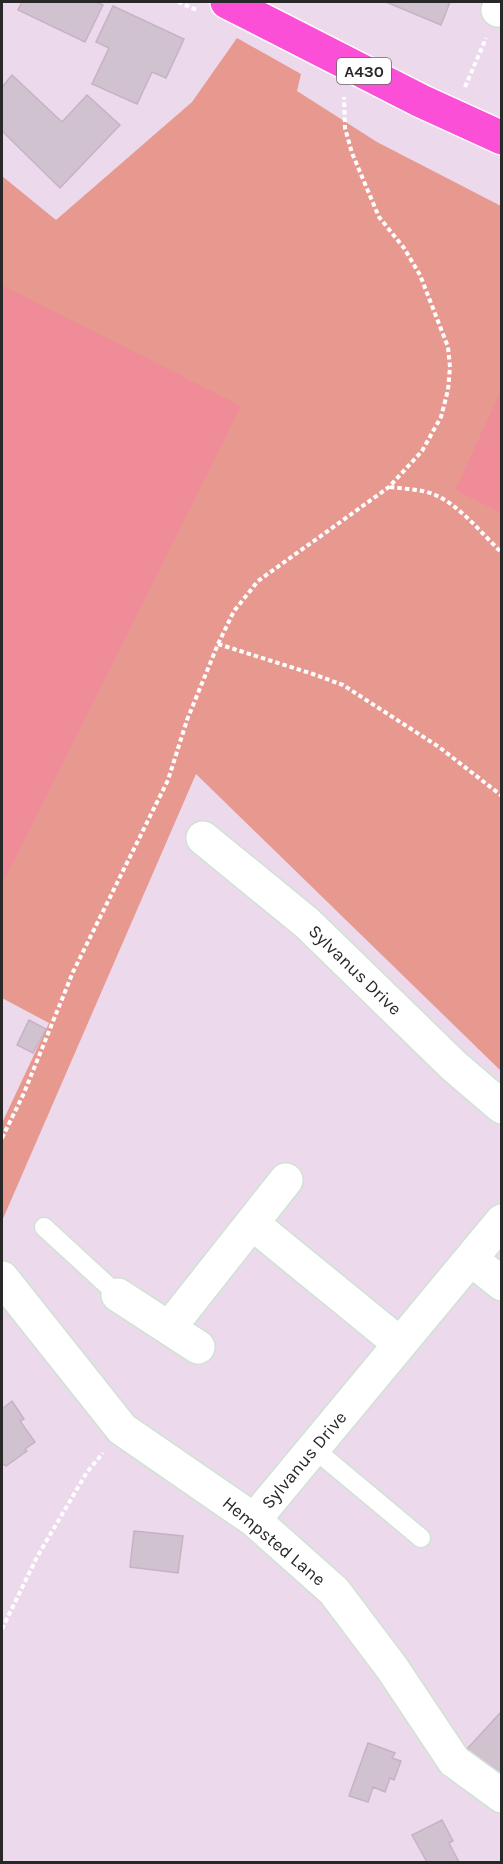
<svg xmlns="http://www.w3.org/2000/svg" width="503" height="1864" viewBox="0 0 503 1864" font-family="Karla,sans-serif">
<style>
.green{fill:#e79990}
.pitch{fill:#f08b98}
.building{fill:#d1c2d0;stroke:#c7b2c5;stroke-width:1.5}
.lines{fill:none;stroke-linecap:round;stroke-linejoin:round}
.lane-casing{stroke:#cee3d3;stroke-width:21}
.street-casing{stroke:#cee3d3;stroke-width:36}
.primary-casing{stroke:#fff;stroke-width:36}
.path{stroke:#fff;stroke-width:4;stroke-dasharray:4.5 3;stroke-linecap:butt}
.lane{stroke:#fff;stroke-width:18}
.street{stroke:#fff;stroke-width:33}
.primary{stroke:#fa4fd6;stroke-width:33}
.labels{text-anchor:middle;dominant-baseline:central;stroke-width:5;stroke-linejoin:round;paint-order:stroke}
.shield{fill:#fff;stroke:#686868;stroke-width:1.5}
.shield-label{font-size:16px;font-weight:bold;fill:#282828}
.street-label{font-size:18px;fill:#282828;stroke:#fff}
</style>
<rect width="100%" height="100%" fill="#ecd9ec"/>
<path class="green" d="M237,38L301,74L297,91L377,142L501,206V1071L196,774L2,1221V1123L49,1023L2,998V176L56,220L192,102Z"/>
<path class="pitch" d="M2,285L241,406L2,885Z
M501,391V513L455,490Z"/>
<path class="building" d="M22,2H96L103,5L85,42L18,10Z
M386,2H450L441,25Z
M113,6L184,39L166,78L152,72L137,104L92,84L109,48L96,42Z
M12,75L62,122L87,95L120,125L60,188L2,131V87Z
M29,1020L46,1029L33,1053L17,1045Z
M12,1401L24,1419L20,1421L35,1442L25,1449L27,1451L6,1466L4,1464L2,1466V1409Z
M134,1531L183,1536L178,1573L130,1567Z
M502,1711V1781L467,1749Z
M368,1743L395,1753L392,1758L401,1761L394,1780L390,1778L385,1792L373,1787L368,1802L349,1796Z
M442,1820L453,1841L449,1843L459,1862H427L412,1835Z"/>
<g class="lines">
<g class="lane-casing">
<path id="lane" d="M44,1227L118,1295
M313,1448L421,1538"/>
</g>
<g class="street-casing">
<path id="street" d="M498,10L502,2
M203,838L307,923L454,1066L502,1107
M253,1224L400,1344
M471,1259L502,1284
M2,1278L122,1429L254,1520L334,1591L392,1668L454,1761L502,1796
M118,1295L198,1347
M169,1328L286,1180
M254,1520L502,1221"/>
</g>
<g class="primary-casing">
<path id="primary" d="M227,2L421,101L502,138"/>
</g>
<path class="path" d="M178,2L197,10
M465,87L486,38
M390,487C404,489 420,489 433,494C460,505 481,533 502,553
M218,644L313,674L343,685L439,747L502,796
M2,1138L24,1093L73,972L168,780L187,720L218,644L234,611L258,581L389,487L422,451L441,417L448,390L450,367L448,347L420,275L404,248L379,217L352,153L345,128L344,97
M2,1629L37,1557L87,1472L103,1453"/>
<use href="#lane" class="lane"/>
<use href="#street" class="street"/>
<use href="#primary" class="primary"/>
</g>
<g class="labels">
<rect class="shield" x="337" y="58" width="54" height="26" rx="4.5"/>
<g class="shield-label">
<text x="364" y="71">A430</text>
</g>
<g class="street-label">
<text transform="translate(355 970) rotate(44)">Sylvanus Drive</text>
<text transform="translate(304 1460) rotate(-50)">Sylvanus Drive</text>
<text transform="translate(274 1541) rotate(40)">Hempsted Lane</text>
</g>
</g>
<rect width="503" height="1864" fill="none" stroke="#282828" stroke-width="6"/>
</svg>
